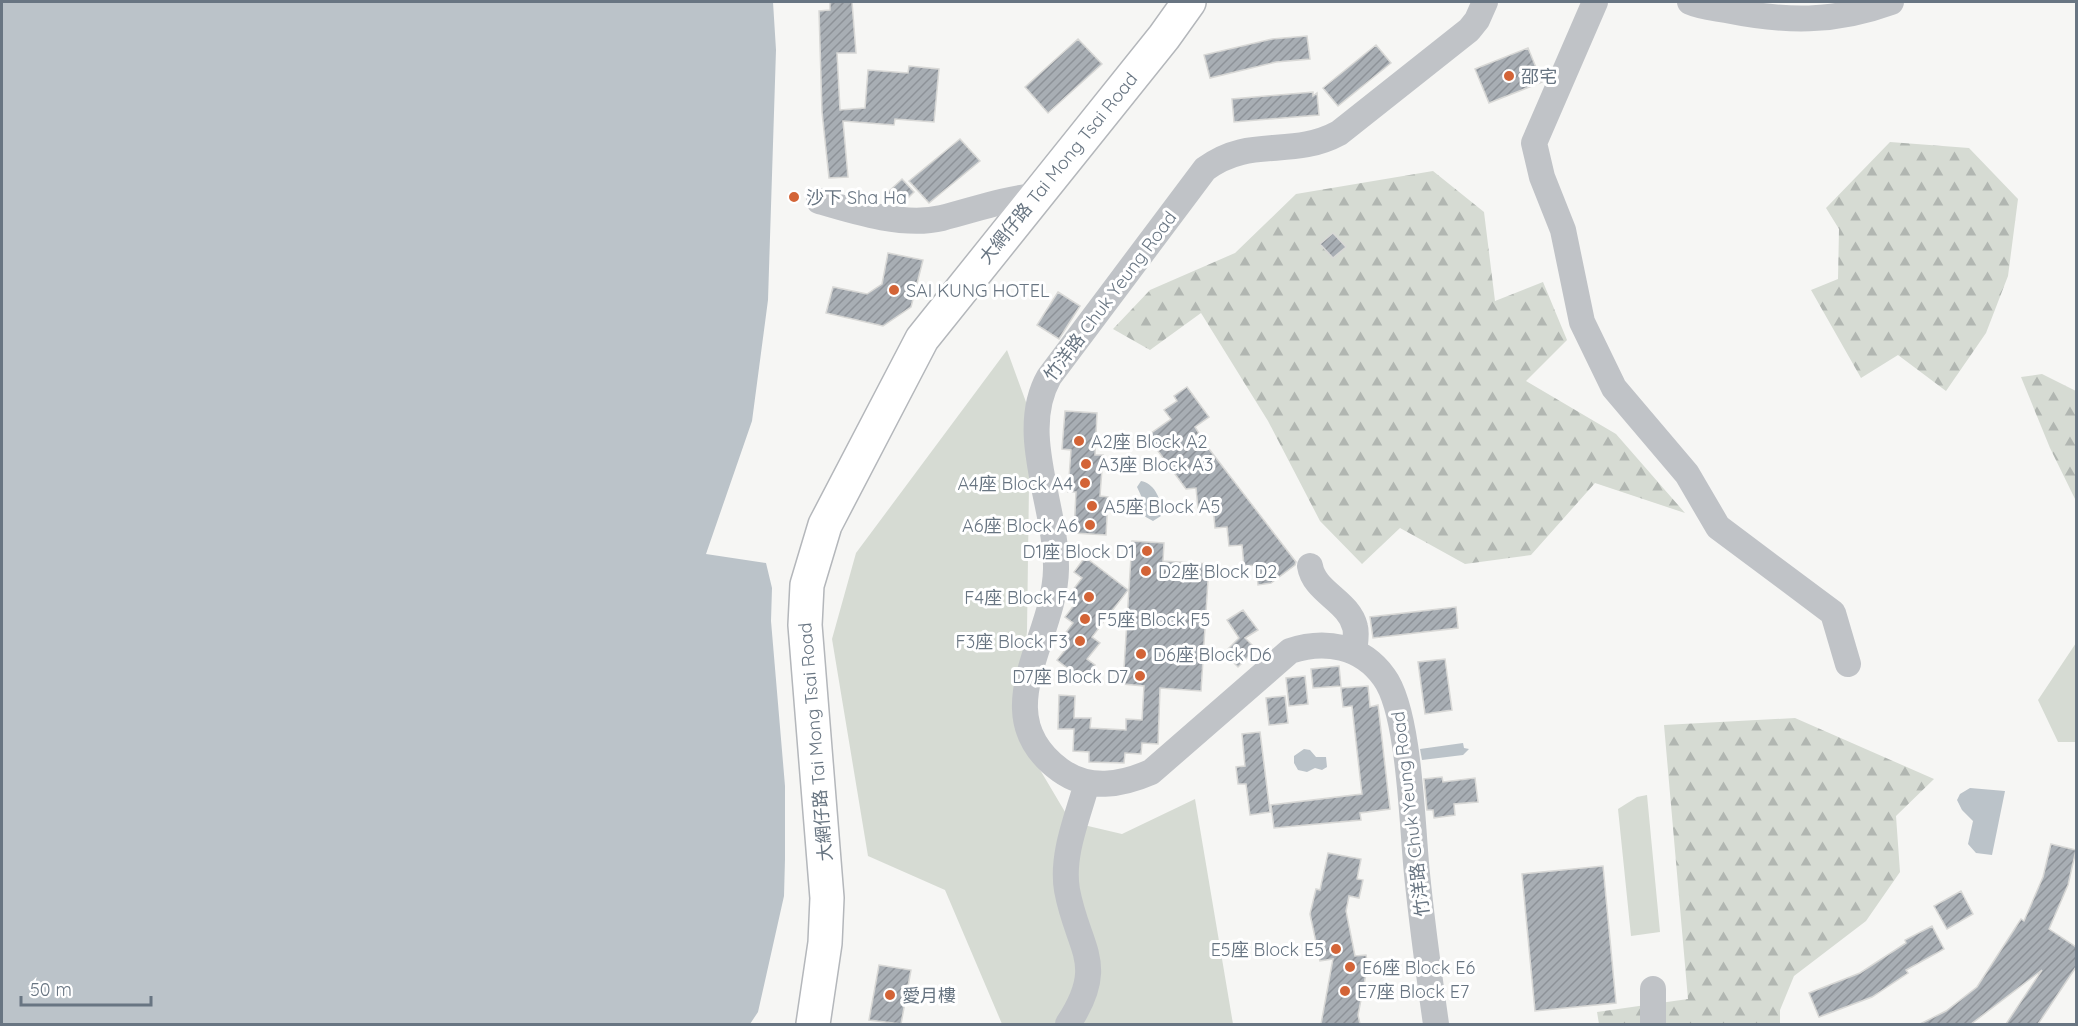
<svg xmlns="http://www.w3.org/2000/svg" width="2078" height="1026" viewBox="0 0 2078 1026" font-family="Quicksand,'Noto Sans TC',sans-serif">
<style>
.grass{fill:#d6dbd3}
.forest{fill:url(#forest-firs)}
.water{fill:#bbc3c9}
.building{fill:url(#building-hatch);stroke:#d8d8d6;stroke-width:1.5}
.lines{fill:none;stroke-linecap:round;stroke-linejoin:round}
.major-casing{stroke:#b4b7bb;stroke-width:36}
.minor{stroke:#c0c3c7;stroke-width:26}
.major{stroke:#fff;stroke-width:33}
.poi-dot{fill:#d36437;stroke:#fff;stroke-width:2}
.labels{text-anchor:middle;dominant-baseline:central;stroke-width:6;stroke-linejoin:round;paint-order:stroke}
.poi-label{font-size:18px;fill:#687582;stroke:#fff;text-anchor:start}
.street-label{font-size:18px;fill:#687582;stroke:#fff}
</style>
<defs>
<pattern id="forest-firs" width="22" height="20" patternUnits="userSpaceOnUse" patternTransform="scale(1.5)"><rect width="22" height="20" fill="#d6dbd3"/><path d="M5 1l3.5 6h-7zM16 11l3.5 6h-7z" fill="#b1b6b1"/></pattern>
<pattern id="building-hatch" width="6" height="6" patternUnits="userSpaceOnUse" patternTransform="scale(1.5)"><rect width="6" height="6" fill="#a8aeb4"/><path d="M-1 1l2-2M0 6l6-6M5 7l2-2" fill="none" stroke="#8d9298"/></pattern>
</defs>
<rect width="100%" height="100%" fill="#f6f6f4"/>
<path class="grass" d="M1007,350L1030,413L1027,631L1017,731L1071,822L1122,834L1195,799L1233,1024H1002L945,890L868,856L832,639L856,553Z
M2076,643V742H2058L2038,700Z
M1647,795L1660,932L1631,936L1618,809L1637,797Z"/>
<path class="forest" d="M1890,142L1969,148L2018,199L2008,276L1986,333L1946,391L1898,355L1861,378L1811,290L1838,279L1839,229L1826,208Z
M1433,171L1484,212L1495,301L1543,282L1567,340L1526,381L1616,434L1685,513L1595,483L1531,555L1465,564L1400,528L1362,564L1320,521L1268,421L1201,313L1150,350L1113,329L1150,290L1235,253L1296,194Z
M2042,374L2076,391V501L2050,448L2021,377Z
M1795,718L1934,779L1896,816L1900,872L1866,921L1794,976L1780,1010V1024H1599L1597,1012L1688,999L1664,725Z"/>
<path class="water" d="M2,2H773L776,50L768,300L752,421L706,554L766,563L772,588L771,621L785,786V859L784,896L758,1012L750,1024H2Z
M1141,481C1155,483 1163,502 1161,516L1153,521L1144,516L1143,500L1137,487Z
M1463,743L1464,748L1469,749L1463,755L1422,760L1420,749Z
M1304,749L1310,750L1316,757H1326L1327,767L1322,770L1315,768L1307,772L1298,770L1294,763V756Z
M1970,788L2005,791L1992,855L1976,853L1968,844L1973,821L1962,810L1957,800L1960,794Z"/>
<path class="building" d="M830,2H852L856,53H837L840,110L865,108L868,70L908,73L909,66L939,69L934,122L895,119L894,125L843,121L848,177L829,178L822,112L819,11L830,10Z
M1307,36L1310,59L1276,62L1210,78L1204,55L1272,39Z
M1078,39L1102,64L1048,113L1025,87Z
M1376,45L1391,63L1338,106L1323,88Z
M1528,48L1542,82L1489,103L1475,69Z
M1313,92V96L1317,93L1319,115L1234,122L1232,99Z
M960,139L980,161L929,203L909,181Z
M902,179L914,192L901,205L895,204L886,194Z
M1333,233L1346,247L1333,258L1320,244Z
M888,253L923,260L911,307L883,326L826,313L833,287L867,294L882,284Z
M1058,292L1080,306L1059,339L1037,325Z
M1187,387L1209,417L1195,427L1206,445L1296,562L1295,565L1271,583L1258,585L1256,565L1244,566L1242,545L1229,546L1227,527L1215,528L1213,506L1198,508L1196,488L1186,489L1147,436L1171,419L1164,410L1177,401L1174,396Z
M1065,411L1097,413L1095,455H1103L1100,496L1108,497L1106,535L1074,533L1076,492H1068L1071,450L1062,449Z
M1132,541L1164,543L1163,561L1209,564L1201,691L1160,688L1158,744L1142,743L1141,754L1125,753L1124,763L1089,762V752L1073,751L1074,729H1058L1059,695L1075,696L1074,718H1091L1090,728L1126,730V719L1142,720L1144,686L1123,684Z
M1085,557L1128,590L1092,637L1100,643L1087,659L1095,665L1084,681L1057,660L1069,645L1061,639L1073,623L1065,617L1078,600L1069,595L1082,578L1074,572Z
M1456,607L1458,628L1373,638L1370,617Z
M1243,610L1258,630L1245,638L1256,649L1238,667L1224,653L1239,638L1227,620Z
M1445,659L1452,710L1425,714L1418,662Z
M1339,666L1341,686L1313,688L1311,669Z
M1305,676L1308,704L1289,706L1286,678Z
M1368,686L1370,707L1378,705L1390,809L1360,813L1361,820L1274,828L1271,805L1362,794L1352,706L1343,707L1341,688Z
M1285,696L1288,723L1269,725L1266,698Z
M1260,732L1270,812L1250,815L1246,784H1238L1236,767L1245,766L1242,734Z
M1442,777L1443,782L1475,778L1478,802L1454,804L1455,815L1434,818L1433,810H1427L1424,779Z
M2051,844L2076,850L2068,885L2049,929L2076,947V967L2038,1024H2006L2042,970L1971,1024H1920L1946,1011L1977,987L2021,919L2024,921L2043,877Z
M1328,853L1361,859L1357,879L1363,880L1359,898L1349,896L1346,911L1355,956L1366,955L1369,974H1366L1358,1015L1360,1024H1321L1333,959L1320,961L1310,914L1316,889L1320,890Z
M1603,866L1616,1003L1535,1011L1522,874Z
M1961,891L1973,914L1947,929L1934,906Z
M1932,926L1944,949L1906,970L1908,973L1872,997L1819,1017L1809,993L1860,973L1906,943L1905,940Z
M879,965L911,970L901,1024L869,1020Z"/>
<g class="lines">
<g class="major-casing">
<path id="major" d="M813,1024L825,943L827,898L805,625L807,585L825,525L922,339L1164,37L1189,2"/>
</g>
<path class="minor" d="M1595,2L1534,143L1542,177L1563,230L1582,322L1614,388L1687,474L1718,527L1833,613L1848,664
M1690,2C1701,7 1715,8 1726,10C1785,22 1834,23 1891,2
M819,201C856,212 904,227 942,218C974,210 1003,199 1036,196
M1310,566C1314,592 1349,601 1355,627C1357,634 1355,644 1354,652
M1653,989V1024
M1068,1024C1108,963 1078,950 1067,890C1061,855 1078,816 1087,783
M1436,1024C1429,975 1422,924 1417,874C1412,827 1410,712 1384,677C1362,646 1325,639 1290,651L1151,772C1121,785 1089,791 1060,770C984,714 1055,640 1056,569C1057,507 1017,433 1049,377L1205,169C1251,135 1291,159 1339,133L1469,30L1477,20L1485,2"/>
<use href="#major" class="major"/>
</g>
<g class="poi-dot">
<circle cx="1509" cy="76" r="6"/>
<circle cx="794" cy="197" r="6"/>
<circle cx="894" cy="290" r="6"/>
<circle cx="1079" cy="441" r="6"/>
<circle cx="1086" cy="464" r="6"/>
<circle cx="1085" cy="483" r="6"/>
<circle cx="1092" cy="506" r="6"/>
<circle cx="1090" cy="525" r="6"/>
<circle cx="1147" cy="551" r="6"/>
<circle cx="1146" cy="571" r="6"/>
<circle cx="1089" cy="597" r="6"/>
<circle cx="1085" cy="619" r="6"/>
<circle cx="1080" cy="641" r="6"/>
<circle cx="1141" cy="654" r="6"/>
<circle cx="1140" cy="676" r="6"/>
<circle cx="1336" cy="949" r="6"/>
<circle cx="1350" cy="967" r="6"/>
<circle cx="1345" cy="991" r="6"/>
<circle cx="890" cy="995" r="6"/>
</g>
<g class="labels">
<g class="poi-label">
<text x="1521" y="76">邵宅</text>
<text x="806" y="197">沙下 Sha Ha</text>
<text x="906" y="290">SAI KUNG HOTEL</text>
<text x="1091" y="441">A2座 Block A2</text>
<text x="1098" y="464">A3座 Block A3</text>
<text x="1073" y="483" text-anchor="end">A4座 Block A4</text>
<text x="1104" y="506">A5座 Block A5</text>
<text x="1078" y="525" text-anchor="end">A6座 Block A6</text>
<text x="1135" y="551" text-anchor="end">D1座 Block D1</text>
<text x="1158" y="571">D2座 Block D2</text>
<text x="1077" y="597" text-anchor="end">F4座 Block F4</text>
<text x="1097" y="619">F5座 Block F5</text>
<text x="1068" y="641" text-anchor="end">F3座 Block F3</text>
<text x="1153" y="654">D6座 Block D6</text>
<text x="1128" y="676" text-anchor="end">D7座 Block D7</text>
<text x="1324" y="949" text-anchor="end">E5座 Block E5</text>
<text x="1362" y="967">E6座 Block E6</text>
<text x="1357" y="991">E7座 Block E7</text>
<text x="902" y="995">愛月樓</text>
</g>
<g class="street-label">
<text transform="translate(1058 168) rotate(-51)">大網仔路 Tai Mong Tsai Road</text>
<text transform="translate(1110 296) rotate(-53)">竹洋路 Chuk Yeung Road</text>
<text transform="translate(815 742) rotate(-95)">大網仔路 Tai Mong Tsai Road</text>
<text transform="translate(1410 814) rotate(-97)">竹洋路 Chuk Yeung Road</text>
</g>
</g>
<rect width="2078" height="1026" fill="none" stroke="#687582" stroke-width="6"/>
<path d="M21 996v9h130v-9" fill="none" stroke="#687582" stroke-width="3"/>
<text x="30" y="996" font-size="18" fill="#687582" stroke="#ffffff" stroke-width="4.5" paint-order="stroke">50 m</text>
</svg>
